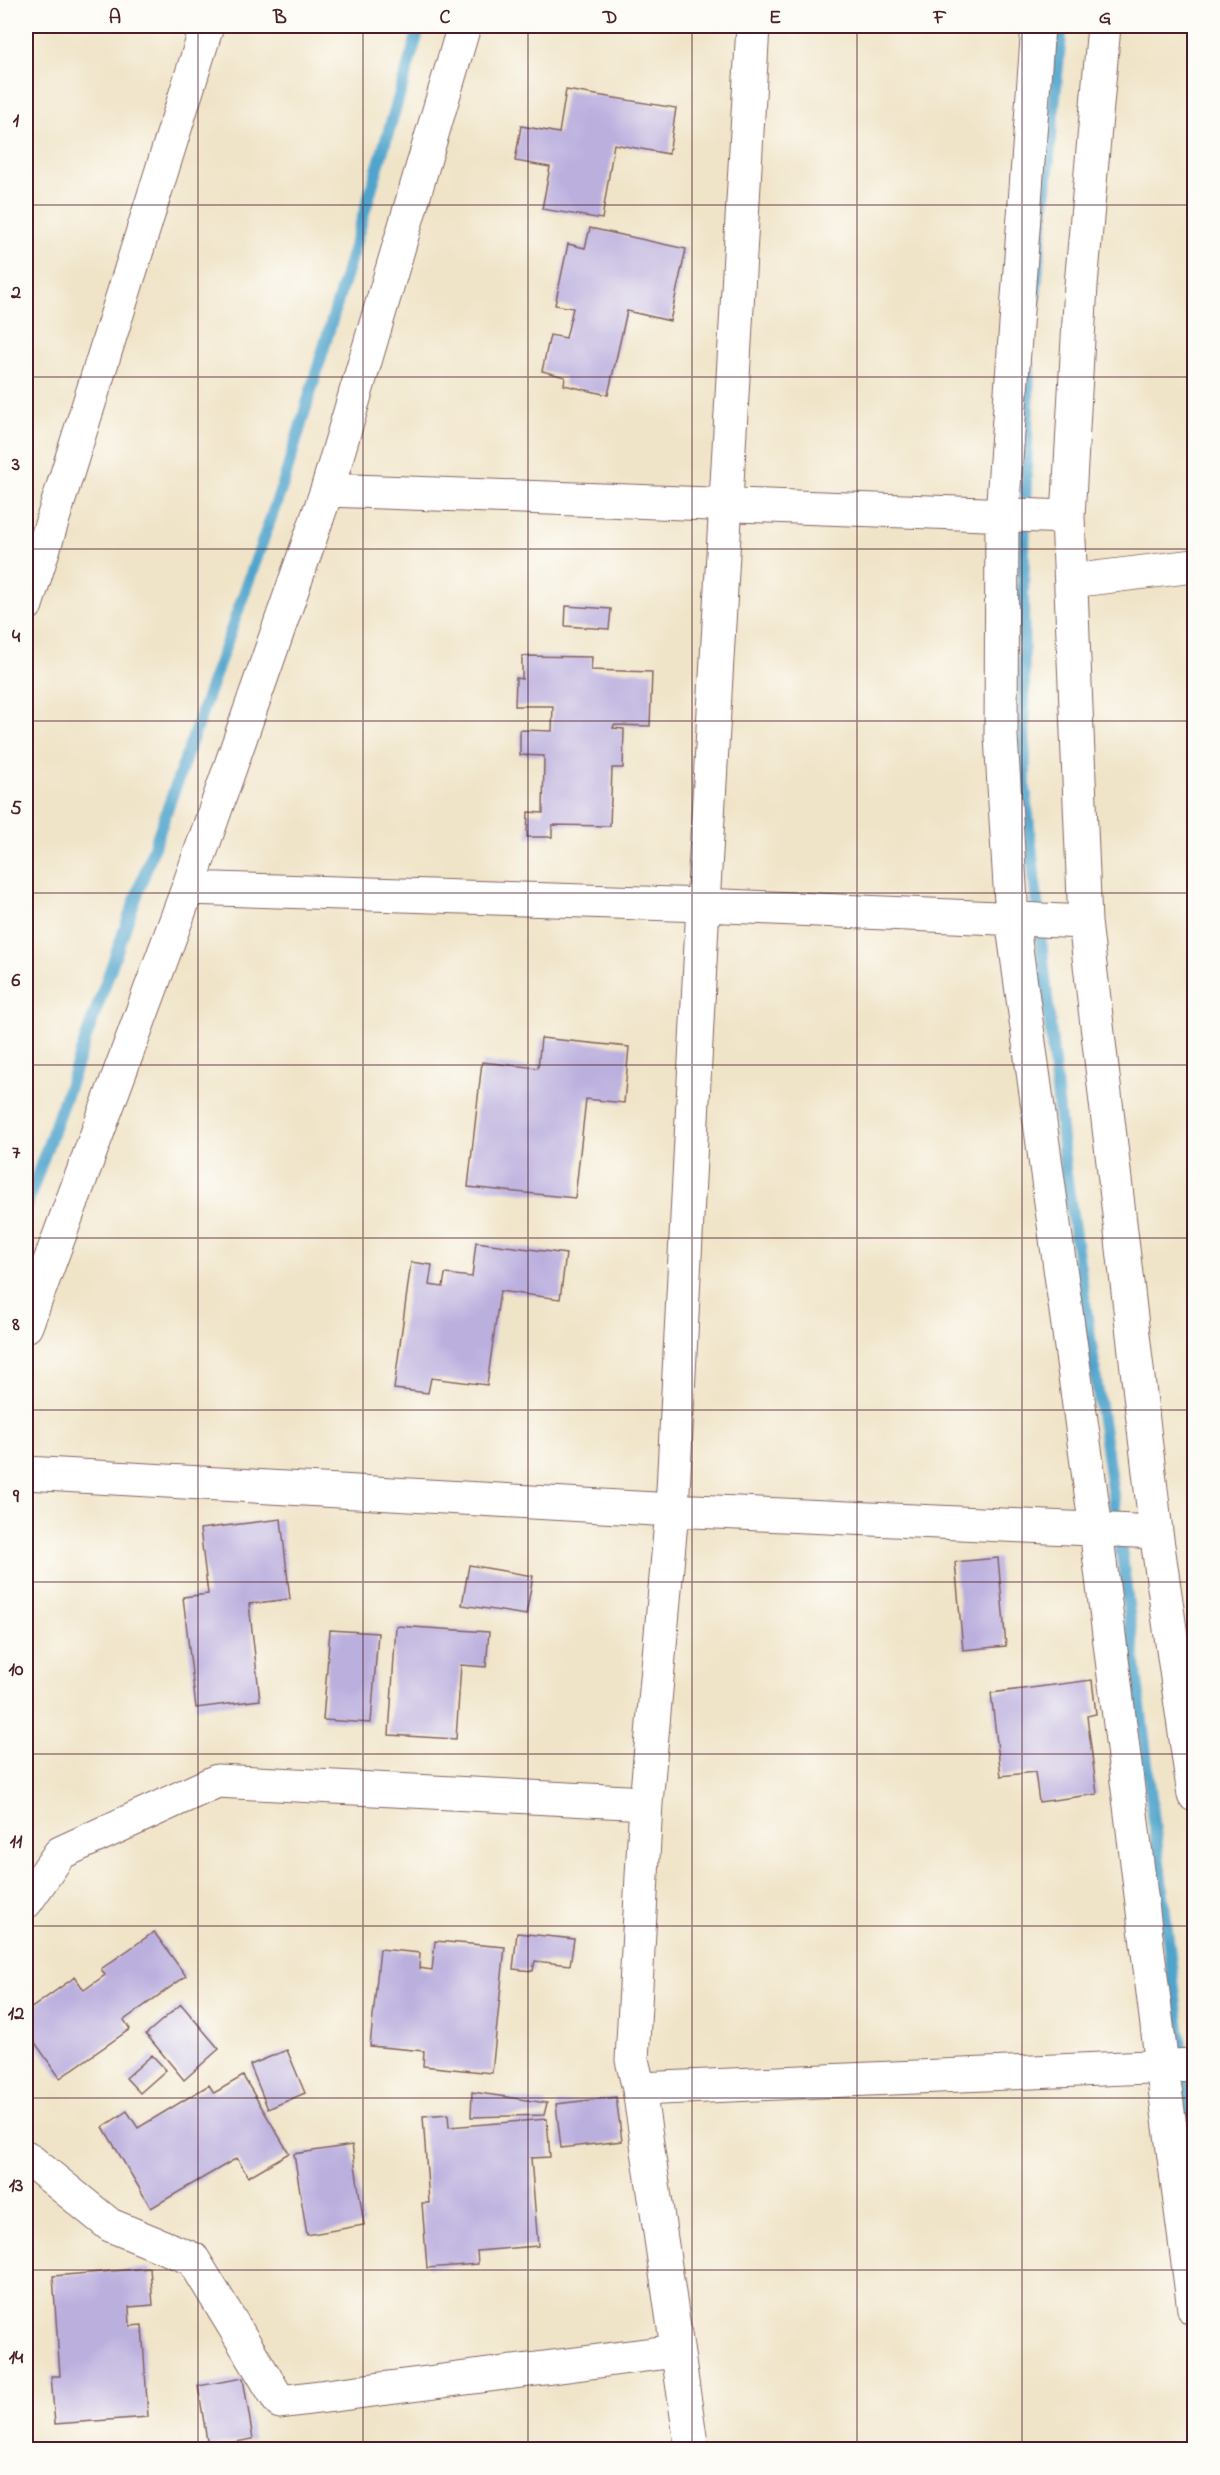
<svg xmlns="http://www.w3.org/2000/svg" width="1220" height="2475" viewBox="0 0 1220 2475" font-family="'Indie Flower',sans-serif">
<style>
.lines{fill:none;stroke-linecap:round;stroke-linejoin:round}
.stream{stroke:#50a4cc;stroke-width:12}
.building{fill:#bbafde}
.minor-casing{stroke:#846462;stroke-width:35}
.minor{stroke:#fff;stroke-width:33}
.grid{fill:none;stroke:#4a1f2b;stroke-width:1.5;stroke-opacity:0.55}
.neatline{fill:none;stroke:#4a1f2b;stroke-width:2}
.grid-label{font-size:20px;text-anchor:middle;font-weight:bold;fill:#4a1f2b}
</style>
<rect width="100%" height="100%" fill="#fdfcf7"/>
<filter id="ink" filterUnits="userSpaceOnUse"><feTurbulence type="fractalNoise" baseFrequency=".0167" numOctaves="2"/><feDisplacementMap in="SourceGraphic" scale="12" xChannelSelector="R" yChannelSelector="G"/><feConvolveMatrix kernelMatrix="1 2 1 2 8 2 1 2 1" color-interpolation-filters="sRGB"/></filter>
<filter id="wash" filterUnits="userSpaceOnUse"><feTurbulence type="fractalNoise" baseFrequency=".008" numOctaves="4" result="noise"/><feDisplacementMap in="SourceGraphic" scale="24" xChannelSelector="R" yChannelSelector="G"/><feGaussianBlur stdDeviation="1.35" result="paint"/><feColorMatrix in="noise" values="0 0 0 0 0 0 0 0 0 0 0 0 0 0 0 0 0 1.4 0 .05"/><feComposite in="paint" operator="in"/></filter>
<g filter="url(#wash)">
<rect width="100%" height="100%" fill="#f0e4c8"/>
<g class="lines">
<path class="stream" d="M1034,306L1062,26
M1029,365L1023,592L1025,789L1065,1167L1123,1563L1194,2156
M26,1207L284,481L420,26"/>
</g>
<g id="blocks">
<path class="building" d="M566,90L676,108L669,154L614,144L602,219L542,209L550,167L515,161L521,126L559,133Z
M590,228L686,249L670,321L627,311L608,395L564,385L565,377L542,371L550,335L566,338L573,308L555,305L568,244L585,248Z
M566,606L611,609L609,629L565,626Z
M522,656L592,657L591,670L652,672L650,726L614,725L613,728L624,729L623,768H612L610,826L552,825V837H527L528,812L543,813L544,756L520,755V730L552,731L553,706H515L516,678L522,679Z
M541,1038L629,1047L624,1103L586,1099L575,1198L468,1187L482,1062L538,1068Z
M476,1242L566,1254L560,1299L500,1291L487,1385L431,1378L428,1393L394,1389L411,1262L432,1265L429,1285L443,1287L445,1274L472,1277Z
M281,1519L290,1599L249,1604L260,1700L196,1708L183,1597L208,1594L200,1529Z
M998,1558L1006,1646L963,1650L955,1562Z
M469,1565L533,1576L526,1615L462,1605Z
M396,1626L489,1632L486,1667L461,1665L456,1739L389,1735Z
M330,1630L378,1633L371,1723L323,1720Z
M1092,1680L1096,1714L1087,1716L1097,1794L1039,1802L1035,1772L1001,1776L991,1693Z
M154,1932L186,1976L124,2020L130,2029L60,2078L26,2030V2012L75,1977L84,1990L105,1975L101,1969Z
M517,1933L574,1939L570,1965L535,1961L533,1971L513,1969Z
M435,1941L505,1947L492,2073L423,2066L424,2051L370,2046L380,1949L420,1953L419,1968L432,1970Z
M181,2004L219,2049L184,2080L146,2034Z
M287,2050L305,2093L268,2109L250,2065Z
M152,2055L166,2070L140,2093L126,2078Z
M243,2076L289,2153L248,2177L237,2158L151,2208L103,2127L127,2111L138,2128L209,2085L214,2093Z
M472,2092L547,2103L544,2115L471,2117Z
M616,2097L622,2141L561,2148L556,2104Z
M448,2114L449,2127L547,2119L550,2157L531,2158L538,2246L477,2251L478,2264L427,2268L422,2203H429L423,2116Z
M352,2145L364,2225L307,2235L294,2154Z
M150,2268L153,2305L129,2307L130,2326L142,2325L148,2417L55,2424L51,2376H60L53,2276Z
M243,2378L253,2439L208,2447L198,2386Z"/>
</g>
</g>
<g filter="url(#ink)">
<use href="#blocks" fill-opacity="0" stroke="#846462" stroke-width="1.5"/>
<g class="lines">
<g class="minor-casing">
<path id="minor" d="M1038,26L1002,514L1001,736L1012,919L1096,1529L1162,2066L1194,2309
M1104,26L1081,285L1068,517L1085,922L1156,1532L1194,1795
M327,490L1068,517
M1071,581L1194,566
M26,605L207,26
M188,888L703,905L1085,922
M26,1326L188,888L327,490L464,26
M26,1473L672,1510L1156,1532
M26,1902L60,1853L217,1781L646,1803
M639,2089L1194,2065
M26,2157L110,2225L193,2259L280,2402L676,2351
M692,2450L639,2089L632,2060L646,1803L672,1510L703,905L753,26"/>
</g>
<use href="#minor" class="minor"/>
</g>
</g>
<path class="grid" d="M198,26V2450M363,26V2450M528,26V2450M692,26V2450M857,26V2450M1022,26V2450M26,205H1194M26,377H1194M26,549H1194M26,721H1194M26,893H1194M26,1065H1194M26,1238H1194M26,1410H1194M26,1582H1194M26,1754H1194M26,1926H1194M26,2098H1194M26,2270H1194"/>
<rect width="1220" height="2475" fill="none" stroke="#fdfcf7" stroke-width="66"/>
<rect x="33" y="33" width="1154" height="2409" class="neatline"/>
<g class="grid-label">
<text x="115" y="23">A</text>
<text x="280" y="23">B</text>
<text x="445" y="23">C</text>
<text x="610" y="23">D</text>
<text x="775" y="23">E</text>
<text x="940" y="23">F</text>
<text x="1105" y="23">G</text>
<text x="16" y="126">1</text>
<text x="16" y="298">2</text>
<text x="16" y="470">3</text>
<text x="16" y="642">4</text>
<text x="16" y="814">5</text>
<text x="16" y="986">6</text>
<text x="16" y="1158">7</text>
<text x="16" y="1330">8</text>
<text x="16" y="1502">9</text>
<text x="16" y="1675">10</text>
<text x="16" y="1847">11</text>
<text x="16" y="2019">12</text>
<text x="16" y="2191">13</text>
<text x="16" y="2363">14</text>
</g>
</svg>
